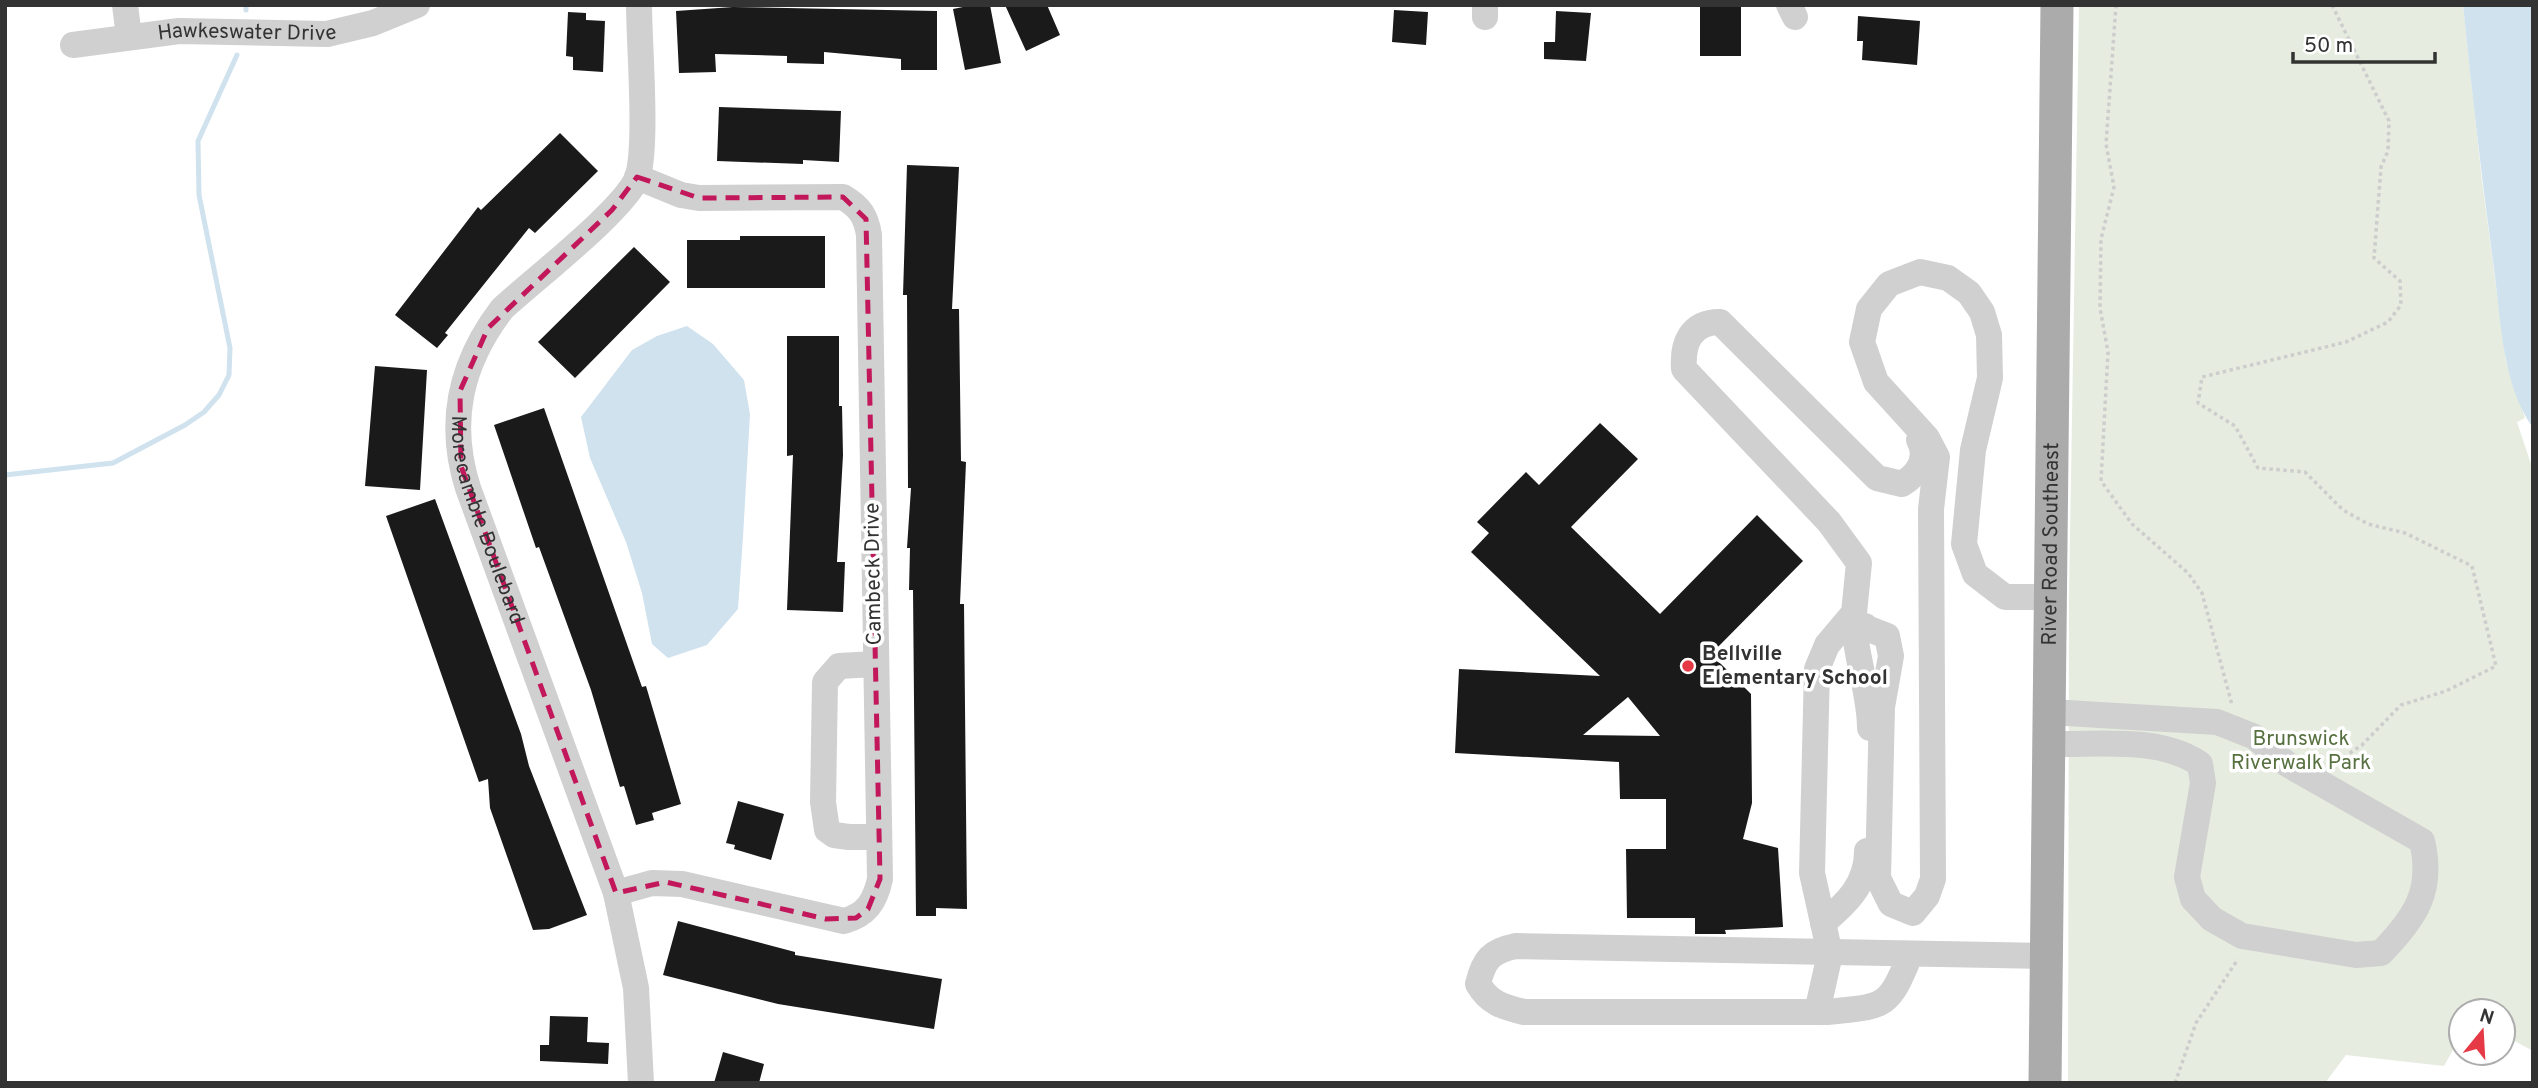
<svg xmlns="http://www.w3.org/2000/svg" width="2538" height="1088" viewBox="0 0 2538 1088" font-family="Overpass,sans-serif">
<style>
.green{fill:#e6ecdf}
.water{fill:#cfe2ee}
.lines{fill:none;stroke-linecap:round;stroke-linejoin:round}
.stream{stroke:#cfe2ee;stroke-width:5}
.building{fill:#1a1a1a;fill-rule:evenodd}
.path{stroke:#cdcdcd;stroke-width:3.5;stroke-dasharray:3.5 3.5;stroke-linecap:butt}
.minor{stroke:#d0d0d0;stroke-width:26}
.major{stroke:#ababab;stroke-width:33}
.marked{fill:none;stroke:#c2185b;stroke-width:5;stroke-dasharray:14 9;stroke-linejoin:round}
.poi-dot{fill:#e63946;stroke:#fff;stroke-width:2.5}
.labels{text-anchor:middle;dominant-baseline:central;stroke-width:7;stroke-linejoin:round;paint-order:stroke}
.street-label{font-size:21px;fill:#333;stroke:#fff}
.poi-label{font-size:21px;font-weight:bold;fill:#333;stroke:#fff;text-anchor:start}
.park-label{font-size:21px;fill:#56703f;stroke:#fff}
</style>
<rect width="100%" height="100%" fill="#fff"/>
<path class="green" d="M2079,5H2463L2482,181L2506,361L2525,418L2517,422L2533,470V1051L2511,1039L2503,1038V1011H2461V1046L2453,1050L2444,1066L2346,1055L2325,1083H2068L2069,597Z"/>
<path class="water" d="M2463,5H2533V428C2502,384 2501,321 2494,269C2482,182 2472,93 2463,5Z
M687,326L713,344L744,380L750,414L743,537L738,609L707,645L668,658L652,644L642,593L626,542L590,458L581,417L632,350L657,336Z"/>
<g class="lines">
<path class="stream" d="M246,10V5
M5,475L113,463L185,425L204,412L219,395L229,375L230,348L199,195L198,141L237,55"/>
</g>
<path class="building" d="M973,5H990L1001,63L965,70L953,9Z
M1005,5H1047L1060,35L1026,51Z
M1700,5H1741V56H1700Z
M733,7L937,11V70H901V59L824,52V64L787,63V56L715,54L716,72L679,73L676,11Z
M1394,10L1428,12L1426,45L1392,42Z
M1556,11L1591,13L1586,61L1544,59V42H1555Z
M568,12L586,13V20L605,21L603,72L573,70V57L566,56Z
M1858,16L1920,21L1917,65L1862,60L1863,41H1857Z
M719,107L841,111L839,162L803,160V164L717,161Z
M560,133L598,171L535,233L529,228L445,333L448,335L437,348L395,315L478,207L481,210Z
M907,165L959,167L952,309H959L961,461L966,462L960,604H964L967,909L936,908V916H916L913,590H909L910,548H907L911,488H908L907,295H903Z
M740,236H825V288H687V240H740Z
M634,247L670,282L575,378L538,342Z
M787,336H839V406H842L843,455L837,562H845L843,612L787,610L793,455L787,456Z
M375,366L427,370L420,490L365,486Z
M544,408L642,687L646,686L681,804L652,813L654,820L636,825L624,786L620,787L591,690L539,547L536,548L494,425Z
M1600,423L1638,459L1571,527L1660,614L1757,515L1803,561L1711,654L1751,694L1752,803L1743,839L1778,848L1783,927L1725,930L1726,934H1695V918H1627L1626,849H1666V799H1620L1619,762L1455,753L1459,669L1600,676L1471,552L1489,533L1477,522L1526,472L1539,485ZM1628,697L1660,736L1583,735Z
M435,499L521,734L529,766L587,915L549,929L533,930L490,808L488,779L479,782L386,516Z
M738,801L784,814L771,860L734,849L735,845L726,843Z
M678,921L795,952V955L942,979L934,1029L778,1004L663,975Z
M550,1016L588,1017L587,1042L609,1043L608,1064L540,1061V1045H549Z
M723,1052L764,1064L759,1083H714Z"/>
<g class="lines">
<path class="path" d="M2116,5L2106,144L2114,187L2101,239L2100,308L2108,352L2101,481L2132,524L2188,573L2202,593L2232,705
M2332,5L2389,121L2388,151L2381,167L2374,258L2400,281L2401,305L2388,322L2346,342L2202,377L2198,403L2235,426L2258,468L2305,472L2343,510L2368,524L2405,533L2472,566L2496,666L2446,691L2401,705L2362,745L2332,765
M2175,1083L2196,1023L2238,959"/>
<g class="minor">
<path d="M125,5L129,37"/>
<path id="s1" d="M639,5C639,41 648,150 637,178C623,211 532,281 502,309C460,364 447,422 468,488L616,893L636,988L641,1083"/>
<path d="M1789,5L1795,17"/>
<path d="M1485,17V5"/>
<path id="s2" d="M73,45L179,31L327,34L373,23L417,5"/>
<path d="M1848,621L1887,636L1891,656L1882,707L1878,878L1891,904L1913,913L1927,896L1933,879L1931,509L1937,457L1927,438L1876,382L1862,342L1869,309L1889,284L1920,272L1948,278L1969,293L1982,312L1989,335L1990,378L1973,450L1964,544L1975,574L2005,597H2051"/>
<path d="M1865,626L1856,641C1860,670 1870,699 1870,728"/>
<path d="M875,664L839,666L825,682L823,802L827,830L834,835L849,837H879"/>
<path d="M2050,744C2099,745 2159,736 2200,764L2203,783L2187,877L2193,899L2212,919L2242,936L2356,955L2381,953C2415,918 2434,891 2422,841L2287,764L2255,737L2217,722L2050,712"/>
<path d="M616,893L652,883L682,884L844,921C866,915 875,902 880,879L869,235C866,216 860,207 843,197L699,198L681,195L637,177"/>
<path d="M1823,923C1847,903 1867,884 1867,851"/>
<path d="M1910,955C1888,1010 1884,1006 1827,1012H1524C1503,1007 1489,1003 1478,984C1484,959 1491,951 1516,946L2048,956"/>
<path d="M1817,1012L1830,954L1812,873L1817,669L1827,645L1854,613L1859,563L1829,522L1684,369C1682,343 1691,322 1720,322L1877,478L1902,484C1918,474 1929,458 1919,440"/>
</g>
<path class="major" id="s3" d="M2045,1083L2057,5"/>
</g>
<path class="marked" d="M637,177L699,198L843,197L866,219L880,879L868,909L856,918L826,919L666,882L616,893L461,466L460,391L488,328L612,210Z"/>
<circle class="poi-dot" cx="1688" cy="666" r="7"/>
<g class="labels">
<g class="street-label">
<text stroke="none"><textPath href="#s2" startOffset="175">Hawkeswater Drive</textPath></text>
<text stroke="none"><textPath href="#s1" startOffset="588">Morecamble Boulebard</textPath></text>
<text stroke="none"><textPath href="#s3" startOffset="539">River Road Southeast</textPath></text>
<text transform="translate(874 574) rotate(-91)">Cambeck Drive</text>
</g>
<g class="poi-label">
<text x="1702" y="654">Bellville<tspan x="1702" dy="24">Elementary School</tspan></text>
</g>
<g class="park-label">
<text x="2301" y="739">Brunswick<tspan x="2301" dy="24">Riverwalk Park</tspan></text>
</g>
</g>
<rect width="2538" height="1088" fill="none" stroke="#333333" stroke-width="14"/>
<g transform="translate(2482 1032) rotate(18)"><circle r="33" fill="#ffffff" stroke="#adadad" stroke-width="2"/>
<path d="M0-5L12 26L0 18L-12 26Z" fill="#e63946"/>
<text y="-10" font-size="19" font-weight="bold" text-anchor="middle" fill="#333333">N</text>
</g>
<path d="M2293 52v10h142v-10" fill="none" stroke="#333333" stroke-width="3.5"/>
<text x="2304" y="52" font-size="21" fill="#333333" stroke="#ffffff" stroke-width="5" paint-order="stroke">50 m</text>
</svg>
